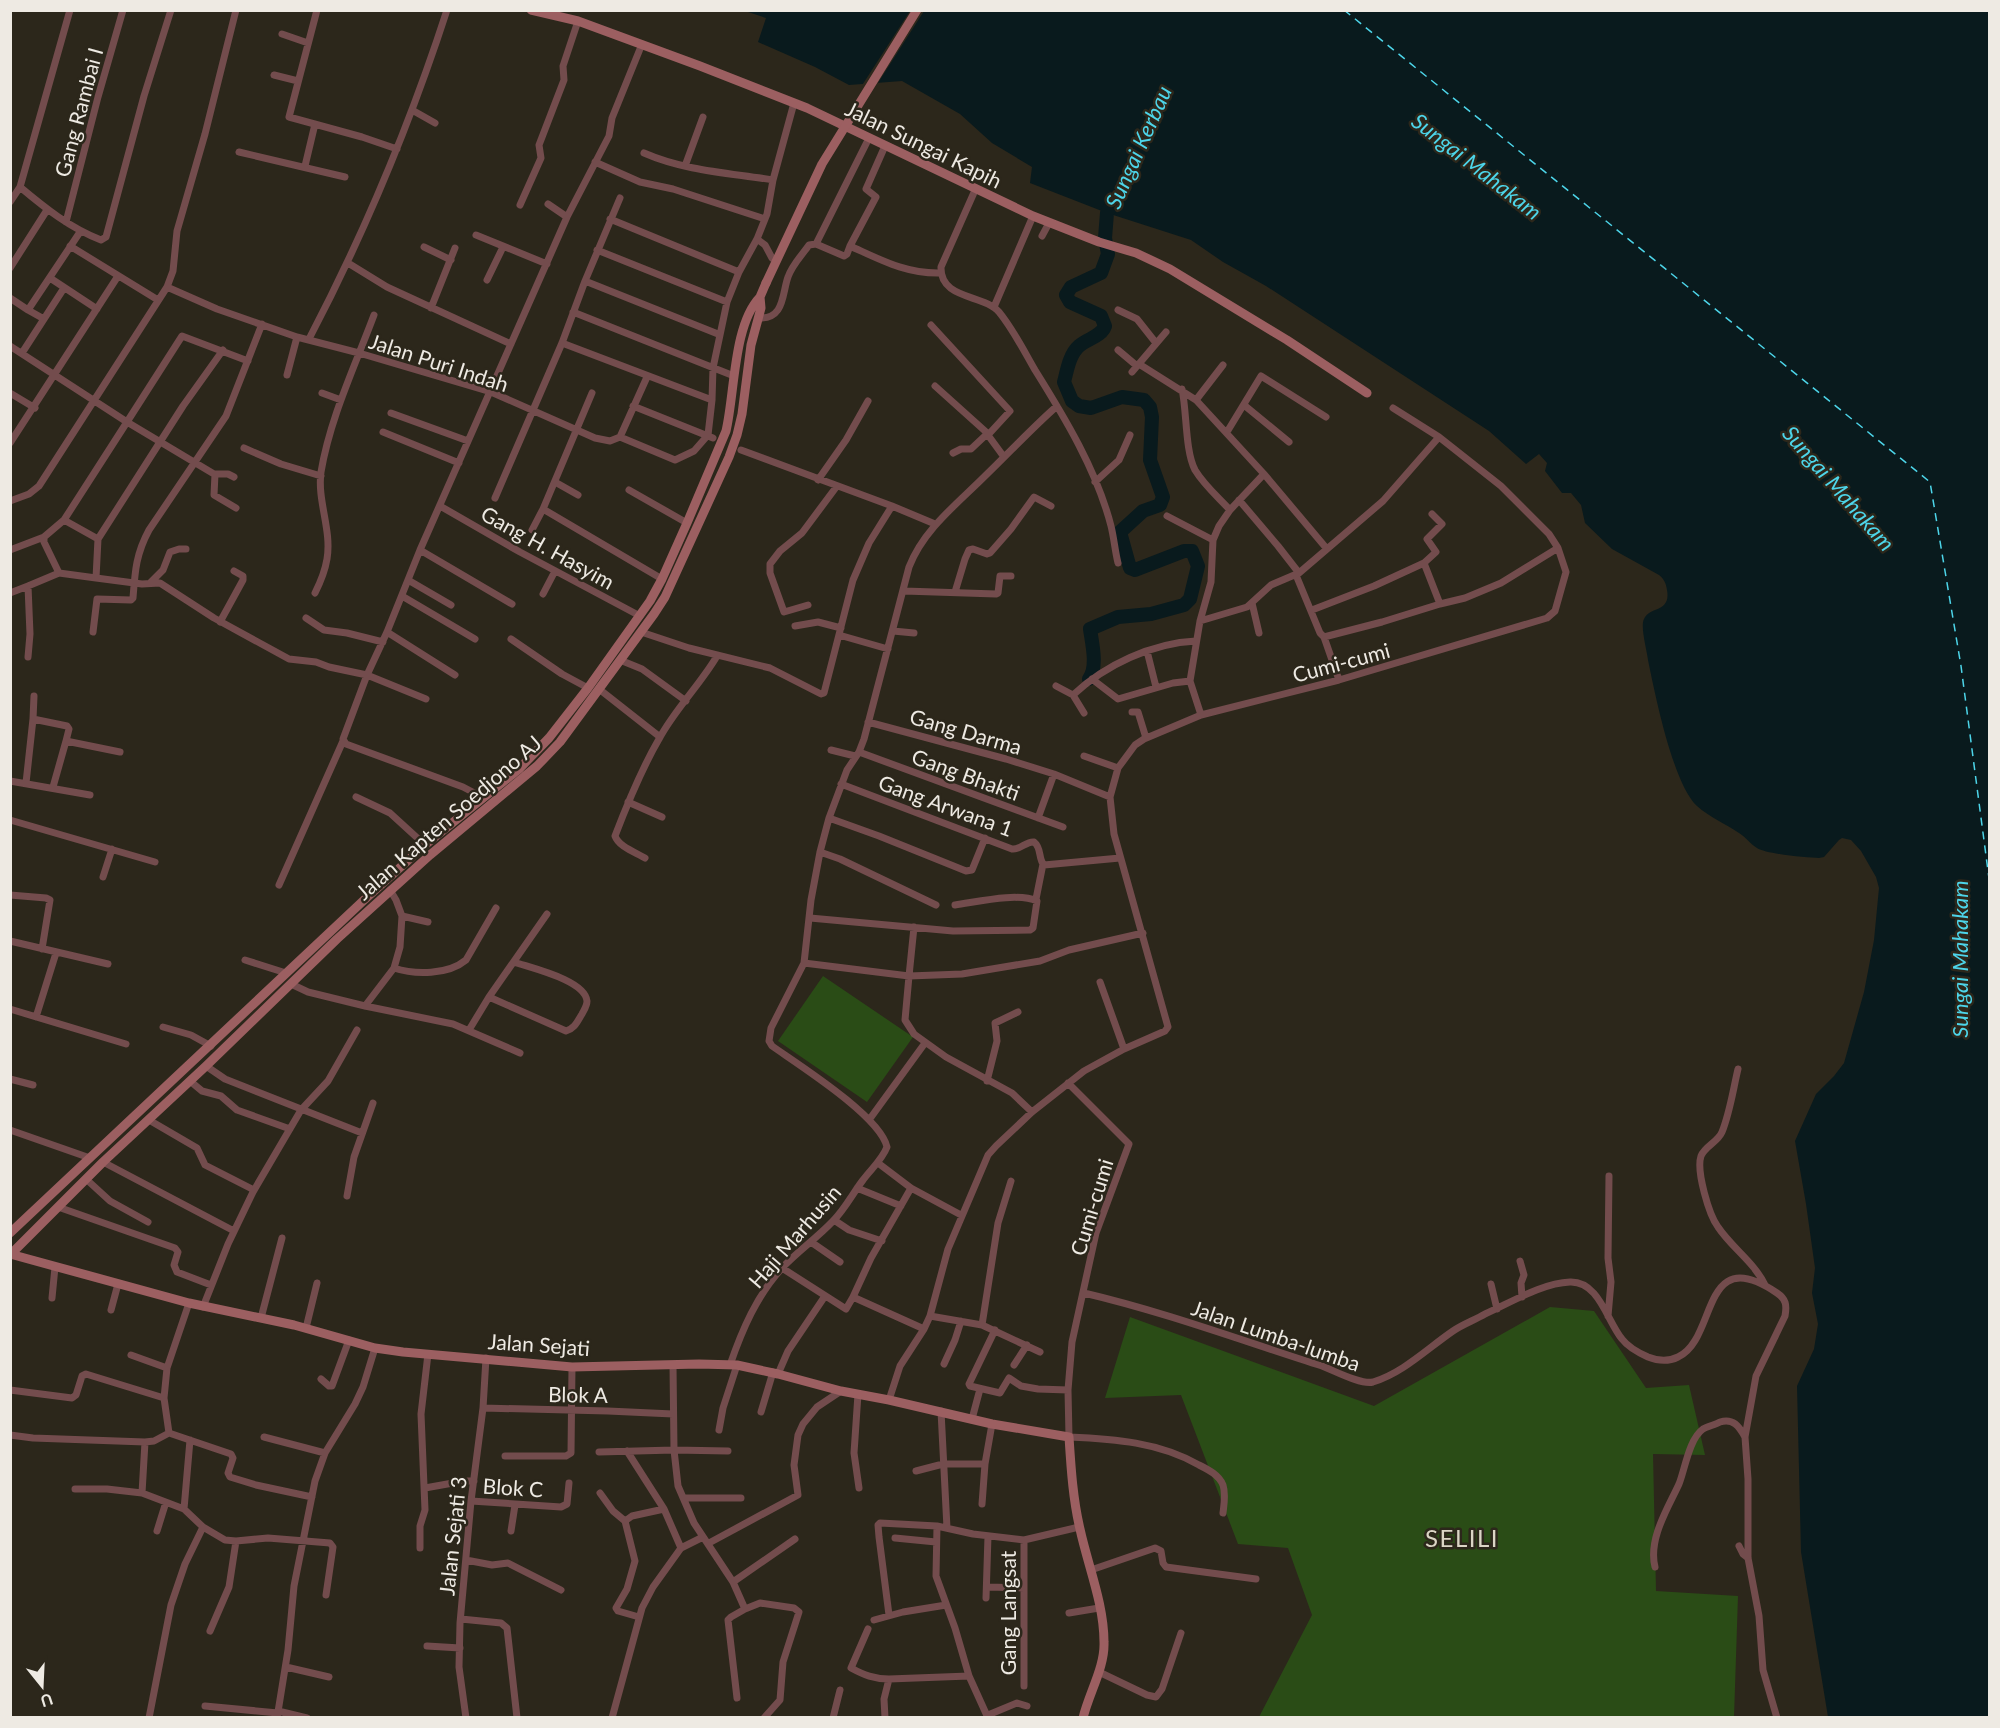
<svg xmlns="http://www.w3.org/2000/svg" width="2000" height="1728" viewBox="0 0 2000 1728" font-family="Lato,sans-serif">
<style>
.green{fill:#2a4c16}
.water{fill:#091a1d}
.pier{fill:#2c271b}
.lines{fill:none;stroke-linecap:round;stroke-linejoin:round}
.river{stroke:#091a1d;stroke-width:14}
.ferry{stroke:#4dd5e9;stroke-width:1.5;stroke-dasharray:8 6;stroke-linecap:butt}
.street{stroke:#734c4d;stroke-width:7}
.secondary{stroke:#9c5f61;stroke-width:9}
.secondary-bridge{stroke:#9c5f61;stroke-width:9}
.labels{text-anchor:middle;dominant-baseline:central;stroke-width:5;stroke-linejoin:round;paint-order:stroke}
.street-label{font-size:21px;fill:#eeeae3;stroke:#2c271b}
.water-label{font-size:22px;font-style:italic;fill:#4dd5e9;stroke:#2c271b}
.quarter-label{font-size:24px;letter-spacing:1.5px;fill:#dbd5c5;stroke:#2c271b}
</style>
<rect width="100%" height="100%" fill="#2c271b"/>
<path class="green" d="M823,976L913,1037L867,1102L778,1041Z
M1550,1307L1594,1311L1646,1388L1689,1385L1705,1455L1653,1454L1656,1591L1738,1596L1734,1717H1259L1312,1615L1288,1548L1238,1544L1181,1395L1105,1398L1130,1317L1374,1406Z"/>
<path class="water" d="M745,11H1989V1717H1828L1801,1552L1797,1386L1814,1349L1818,1324L1812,1293L1815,1268L1806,1204L1795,1141L1816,1094L1834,1076L1844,1063L1864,992L1874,940L1879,888L1876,877L1861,851L1851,840L1842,838L1839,840L1824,857L1819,858C1808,858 1766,854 1757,848C1750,844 1746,837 1739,833C1726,824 1709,817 1697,806C1673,784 1655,694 1648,660C1647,651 1640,626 1644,619C1650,606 1671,613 1667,590C1666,583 1664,579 1659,575L1612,549L1585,523L1581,505L1571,493H1562L1545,471L1547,463L1539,454L1526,464L1489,431L1266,286L1223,262L1191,240L1107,213L1030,183L1032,167L992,143L960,114L902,81L849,85L815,67L758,42L766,18Z"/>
<path class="pier" d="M910,11H924L876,86L861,87Z"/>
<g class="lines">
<path class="river" d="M1089,679C1098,667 1092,643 1090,629L1118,617L1151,614L1184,605L1190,599L1198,566L1192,551H1184L1135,570L1130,568L1120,532L1143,511L1160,505L1163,497L1150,460L1152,417L1150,407L1144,400L1122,397L1091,408L1079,406L1072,401L1064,382C1067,371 1069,355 1079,346C1088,338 1101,337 1105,326L1101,316L1070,302L1066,295L1071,287L1101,273L1108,254L1105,238L1107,213L1114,199"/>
<path class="ferry" d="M1344,10L1930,482L1961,666L1990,886"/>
<path class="street" d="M317,10L289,117L362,137L397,149
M282,34L308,43
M274,75L298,81
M412,110L435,123
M869,138L816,244L844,256L847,254L850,246C881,260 906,274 941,273
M239,152L345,177
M644,153C685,171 730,173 773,180
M595,162L640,182L673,189L765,219
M305,166L315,124
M685,166L703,117
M20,187C45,208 70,228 101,240L106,237L144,96L171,10
M976,188L941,267C940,300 984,294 999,312C1013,329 1024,351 1035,370C1065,418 1097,471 1111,526C1114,538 1115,551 1118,563
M10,202L20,187L70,10
M548,204L567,217
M520,205L541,158L539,145L564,80L563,66L578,21
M610,219L739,272
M66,222L98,97L123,10
M476,235L547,264
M1042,236L1049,223
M757,239L765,245L772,258
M70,246L158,300
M850,246L876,197L866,189L885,146
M424,247L451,260
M597,250L727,302
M348,263L387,287L511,344
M10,268L47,210
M50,278L97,309
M487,280L503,247
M585,281L718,334
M167,287L217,309L297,337L359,353L491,392L595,438L610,441L620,437L647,377
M10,298L28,310L80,232
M994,307L1033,216
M431,308L455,248
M28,310L44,319
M1118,310L1137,319L1156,343
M573,312L734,376
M758,318C785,320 782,293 788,277C792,265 802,255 809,245L816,244
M931,325L1010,411L988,435
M309,339C364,234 410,124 447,10
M562,343L712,400
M10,346L127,422L64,520L44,537L10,550
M1118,350L1137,366
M22,353L64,288
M1139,364L1196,400L1264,474
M1132,372L1166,332
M287,375L297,337
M935,386L985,431L1004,457
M1182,389C1187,412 1185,451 1195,470C1204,485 1218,497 1230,510L1264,474L1327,549
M10,393L35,408
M322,393L341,400
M592,393L543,509L662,579
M1196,400L1223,365
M1244,405L1289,442
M633,406L713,438
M1393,408L1439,437
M391,413L468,441
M383,432L459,463
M1227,432L1261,376L1326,417
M620,437L675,460L694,451L708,435L712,400L713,368L727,302L739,272L757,239L767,214L773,180L794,103
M10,443L118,276
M244,448L281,464L321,476
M741,450L892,506L935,524
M953,453L961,449H971L987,434
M215,474L214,495L236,508
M234,477L228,474H214L127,422L182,336L248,361
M818,480L846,440L868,401
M555,482L578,495
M1095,482L1119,460L1130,435
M629,490L687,523
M495,498L562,343L585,281L620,198
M1239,500L1278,546L1299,573
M10,501L29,494L39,486L167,287L173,271L177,231L205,134L236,10
M440,506L520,552L640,616
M1167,516L1213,540
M532,530L543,509
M98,539L183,406L223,350
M420,550L512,604
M1424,563L1436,552L1427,539L1442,524L1432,514
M59,573L96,578L98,539L64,520
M1296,575L1320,633L1324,637L1382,622L1440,604L1465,598L1501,583L1558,548
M96,578L142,584L160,583L214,618L289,659L316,662L329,667L367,675L426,699
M408,580L451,605
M150,583L163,570L170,552L179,549H186
M28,586L59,573L44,542V537
M904,591L996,594L998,593L1000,576H1011
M955,592L965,559L969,550L973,549L987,554L990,553L1011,529L1034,497L1051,506
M10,593L28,586L30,634L28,657
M315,593C320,583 325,571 327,559C332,530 317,501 321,472C330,418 355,366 374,315
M543,594L555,571
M402,596L475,639
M1252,603L1259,633
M808,605L784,612L770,573V564L780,551L802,533L837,486
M1312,610L1374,586L1424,563L1440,604
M306,618L324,630L347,633L383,642
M1200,621L1190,681L1201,715
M220,622L243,580V576L234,571
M795,626L818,622L841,628
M893,631L914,633
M93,632L97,599L131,600L133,598C135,571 136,554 149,530L226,416L262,324
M387,632L455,675
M641,632L689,648L770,668L821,694L824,693L853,580L869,543L892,506
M839,635L888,649
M1324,637L1339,680
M511,639L562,674L588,688
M1147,651L1156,687
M620,660L642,669L686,701
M1092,679L1118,699L1173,683L1190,681
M1056,686L1073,695C1105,665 1152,643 1196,641
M599,689L660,737
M1073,695L1084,713
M1132,712H1138L1146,738
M33,719L34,696
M868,722L1006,759L1054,774L1110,797
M831,750L855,756
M859,752L1063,827
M1084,756L1118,768
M10,781L90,795
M26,783L33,719L67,726L69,729L66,741
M841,784L1012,849C1021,850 1026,841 1034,842C1042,848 1038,859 1044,865L1120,858
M53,787L66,741L120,752
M356,797L390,813L425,845
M482,797L463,787L346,744L343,739L367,675L387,632L420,550L567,217L609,136L612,118L642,44
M628,802L662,817
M829,818L879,836L966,871L972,870L985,838
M1038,818L1054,774
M10,820L155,862
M820,852L840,859L936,905
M645,858C635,852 619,847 615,836C628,802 641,770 659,739C675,709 700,685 717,656
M103,877L112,849
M279,885L343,741
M10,895L46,898L50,900L42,949
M1036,899L1043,864
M402,916L428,922
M810,918L953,931L1030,930L1033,928L1037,901C1017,892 977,902 955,905
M10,941L108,964
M245,960L286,973
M804,963L909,976L914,927
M394,968C415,975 448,975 466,960L496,908
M1100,982L1124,1049
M291,984L308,992L365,1006L453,1024L520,1053
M489,997L566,1031C575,1028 577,1022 582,1014C584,1010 587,1006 587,1001C585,980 531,968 514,962
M365,1006L394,968L400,947L402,916L396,900L390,890
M10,1009L126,1044
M36,1017L56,953
M163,1027L191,1035L211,1046
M469,1030L489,997L547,914
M206,1066L225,1079L362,1133
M1738,1069C1733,1090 1730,1112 1722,1132C1718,1142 1705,1146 1701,1156C1696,1171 1709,1215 1718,1227C1732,1248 1754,1262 1765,1285
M10,1079L33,1085
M190,1081L202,1091L221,1096L237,1110L290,1129
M987,1081L997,1041L995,1023L1018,1012
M1068,1083L1129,1144L1096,1233L1072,1342L1068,1390L1069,1437C1114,1439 1159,1442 1199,1465C1209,1470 1219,1475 1223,1485C1226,1494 1224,1504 1223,1513
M1032,1112L1012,1093L946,1057L914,1034L905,1020L909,976L962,974L1040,961L1069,950L1143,933
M149,1120L197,1148L205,1165L254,1190
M869,1120L925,1043
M10,1130L90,1158
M103,1162L234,1231
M878,1163L911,1188L961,1215
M86,1179L110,1201L148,1222
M857,1188L901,1206
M347,1196L354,1157L373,1103
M58,1207L175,1248L178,1252L174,1265L177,1272L211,1285
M834,1220L849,1230L882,1241
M811,1242L840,1262
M1520,1261L1524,1275L1521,1283L1522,1297
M782,1268L846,1309L853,1297L871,1258L911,1188
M1491,1284L1497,1309
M1084,1293C1165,1312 1243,1341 1322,1366C1335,1371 1361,1385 1373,1382C1403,1373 1428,1348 1453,1331C1463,1324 1475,1320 1485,1314C1510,1303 1542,1283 1570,1282C1599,1281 1607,1321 1622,1339C1628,1347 1639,1353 1648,1357C1658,1361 1668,1362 1678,1357C1718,1339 1700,1241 1777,1293C1786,1299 1787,1305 1785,1316L1756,1376L1745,1437L1748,1479V1558L1759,1616L1763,1670L1777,1718
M853,1297L924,1329
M52,1298L55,1267
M203,1307L228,1244L253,1192L301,1110L328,1081L357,1030
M111,1310L118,1284
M930,1316L982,1325L1040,1352
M1608,1316L1611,1282L1608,1258L1609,1176
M261,1318L282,1238
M982,1325L998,1223L1011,1181
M306,1328L317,1283
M995,1330L969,1384L970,1386L1000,1393L1009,1378L1021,1386L1038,1389L1068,1390
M131,1355L167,1368
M944,1364L955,1340L961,1321
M673,1365L674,1450L678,1486L694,1523L733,1582L745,1609L760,1603L794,1608L799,1612L783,1662L780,1700L764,1718
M730,1365C742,1330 757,1295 782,1268C798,1251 817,1238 833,1221C845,1209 853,1193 863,1180C871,1169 882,1160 887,1147C880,1116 799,1065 772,1046L769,1041L771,1028L804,963L811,900L820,852L829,818L847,770L859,752L864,739L909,567C924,529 957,504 985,476C1009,453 1032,428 1057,406
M1014,1365L1027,1345
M778,1374L788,1351L825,1296
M321,1379L329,1386H332L349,1340
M10,1390L72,1398L76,1395L82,1376L86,1374L164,1398
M858,1394L854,1453L859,1488
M889,1400L900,1366L924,1329L930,1316L948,1249L988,1155L996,1146L1032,1112L1084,1071L1124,1049L1165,1031L1168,1027L1114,834L1110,797L1118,768L1135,745L1144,739L1201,715L1339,680L1547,618L1555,611L1566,572L1558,548L1549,534L1501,486L1439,437L1383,501L1299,573L1271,585L1247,607L1200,621L1211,582L1213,540L1219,526L1230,510
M483,1408L608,1411L673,1414
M941,1411L947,1528
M761,1412L773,1372
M972,1419L980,1389
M719,1430L723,1408L737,1365
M169,1433L231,1454L233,1458L228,1473L230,1477L256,1485L312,1497
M169,1433L164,1398L167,1368L189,1303
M10,1435L33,1438L145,1442L154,1441L169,1433
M264,1437L325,1453
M627,1451L664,1509L681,1548
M599,1452L674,1450L728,1451
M505,1456H566L571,1453L572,1367
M916,1471L943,1464H985
M425,1488L464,1481H474
M75,1489H107L142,1493L184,1509L203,1527L225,1540L236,1541L268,1538L330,1543L333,1547L326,1595
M142,1493L145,1442
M600,1493L613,1511L625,1521
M684,1498H741
M471,1501L561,1507L567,1504L569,1483
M982,1504L985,1464L992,1424
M184,1509L190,1440
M937,1526L936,1576L955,1628L969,1676L988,1718
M157,1531L166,1502
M511,1531L515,1505
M895,1538L936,1542
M709,1543L798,1495L794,1465L798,1435L803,1424L817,1407L841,1391
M1739,1546L1743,1554L1748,1558
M420,1548V1526L425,1510L421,1414L428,1354
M466,1560L492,1565L508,1563L561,1590
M1655,1567C1648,1539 1668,1508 1679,1484C1685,1469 1689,1439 1703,1429C1708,1426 1715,1425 1720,1422C1733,1418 1739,1426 1745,1437
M1091,1570L1155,1548L1161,1551L1163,1563L1166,1567L1256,1579
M733,1582L795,1539
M987,1587L1024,1588
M986,1598L988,1536
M1069,1613L1099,1608
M889,1615L879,1537L878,1525L880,1523L937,1526L973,1534L1024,1540L1079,1527
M639,1617L618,1611L616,1608L627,1589L635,1561L625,1521L632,1516L664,1509
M461,1619L501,1623L507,1628L517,1718
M874,1620L903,1612L946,1605
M868,1629L851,1668C864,1675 874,1679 889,1679L969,1676
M210,1631L229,1587L236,1541
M427,1646L460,1648
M286,1667L329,1677
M1099,1672L1147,1695L1156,1697L1162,1689L1181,1633
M1024,1686V1540
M737,1698L728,1620L731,1617L745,1609
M205,1706L278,1713
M278,1711L307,1718
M988,1715L1017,1703L1027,1706
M149,1718L171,1605L185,1564L203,1527
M277,1718L288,1650L294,1586L315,1481L325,1453L355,1404L363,1387L375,1348
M466,1718L459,1667L460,1623L471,1501L483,1408L486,1358
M612,1718L642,1608L653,1587L681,1548L703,1537
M833,1718L840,1690
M885,1718L884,1699L889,1679"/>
<path class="secondary" d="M531,10L578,21L700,66L807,108L1033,216L1099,242L1136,253L1170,269L1287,340L1367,393
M10,1233L363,901L425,845L519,769L549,738L588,688L650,601L662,579L687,523L726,431C735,393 733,325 760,297
M10,1254L189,1303L294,1325L375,1348L403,1352L572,1367L699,1364L737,1365L778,1374L841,1391L889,1400L992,1424L1069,1437C1071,1468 1073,1500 1080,1529C1088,1566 1104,1604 1104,1642C1105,1667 1089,1693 1083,1718
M10,1255L103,1162L206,1066L337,939L430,855L537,766L560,742L654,614L665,597L729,457L737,435L742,414L751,345L761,308L760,297L766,283"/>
<path class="secondary-bridge" d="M766,283L822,164L917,10"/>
</g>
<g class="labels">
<g class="street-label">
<text transform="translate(78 112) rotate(-75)">Gang Rambai I</text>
<text transform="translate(924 144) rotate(26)">Jalan Sungai Kapih</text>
<text transform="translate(439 362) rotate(18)">Jalan Puri Indah</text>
<text transform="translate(548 547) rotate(29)">Gang H. Hasyim</text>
<text transform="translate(1341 662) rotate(-15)">Cumi-cumi</text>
<text transform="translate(966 731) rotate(16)">Gang Darma</text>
<text transform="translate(966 774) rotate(20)">Gang Bhakti</text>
<text transform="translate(946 805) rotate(20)">Gang Arwana 1</text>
<text transform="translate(448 817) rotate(-41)">Jalan Kapten Soedjono AJ</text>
<text transform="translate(1091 1207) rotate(-73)">Cumi-cumi</text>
<text transform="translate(794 1236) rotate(-49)">Haji Marhusin</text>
<text transform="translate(1276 1335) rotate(19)">Jalan Lumba-lumba</text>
<text transform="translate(539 1344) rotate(4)">Jalan Sejati</text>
<text transform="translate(578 1394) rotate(1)">Blok A</text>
<text transform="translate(513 1487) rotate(4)">Blok C</text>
<text transform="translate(452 1536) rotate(-84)">Jalan Sejati 3</text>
<text transform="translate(1007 1613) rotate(-90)">Gang Langsat</text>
</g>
<g class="water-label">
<text transform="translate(1138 147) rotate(-66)">Sungai Kerbau</text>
<text transform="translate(1477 166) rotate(38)">Sungai Mahakam</text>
<text transform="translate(1839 488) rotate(49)">Sungai Mahakam</text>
<text transform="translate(1959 959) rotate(-90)">Sungai Mahakam</text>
</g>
<g class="quarter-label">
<text x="1462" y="1537">SELILI</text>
</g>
</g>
<rect width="2000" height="1728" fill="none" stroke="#eeeae3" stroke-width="24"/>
<g transform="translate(42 1686) rotate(162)" stroke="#2c271b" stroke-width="4.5" paint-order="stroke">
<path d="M0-4.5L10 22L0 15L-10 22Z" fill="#eeeae3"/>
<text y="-9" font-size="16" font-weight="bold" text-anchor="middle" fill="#eeeae3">U</text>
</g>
</svg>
